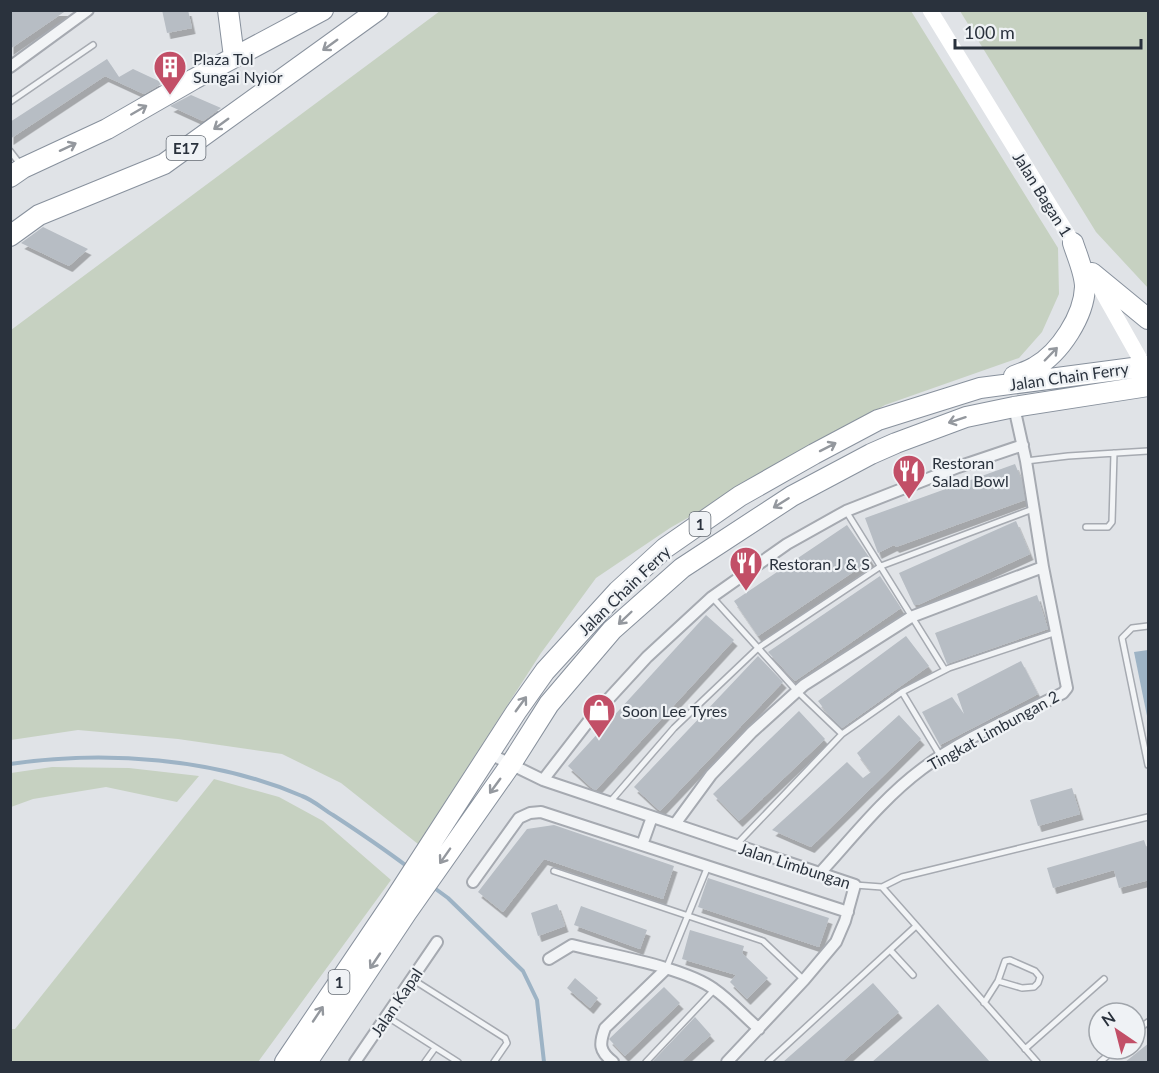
<svg xmlns="http://www.w3.org/2000/svg" width="1159" height="1073" viewBox="0 0 1159 1073" font-family="Lato,sans-serif">
<style>
.green{fill:#c6d1c1}
.water{fill:#9db3c5}
.lines{fill:none;stroke-linecap:round;stroke-linejoin:round}
.stream{stroke:#9db3c5;stroke-width:4}
.building{fill:#b7bdc4;filter:url(#shadow)}
.lane-casing{stroke:#a6aab1;stroke-width:8}
.street-casing{stroke:#a6aab1;stroke-width:14}
.highway-casing{stroke:#88919d;stroke-width:22}
.lane{stroke:#f2f4f6;stroke-width:5}
.street{stroke:#f2f4f6;stroke-width:10}
.secondary{stroke:#fff;stroke-width:15}
.highway{stroke:#fff;stroke-width:20}
.oneway{stroke:#94989e}
.labels{text-anchor:middle;dominant-baseline:central;stroke-width:4.5;stroke-linejoin:round;paint-order:stroke}
.shield{fill:#eff2f5;stroke:#656c74;stroke-width:1.5}
.shield-label{font-size:15px;font-weight:bold;fill:#2a323d}
.poi-label{font-size:16px;fill:#2a323d;stroke:#eff2f5;text-anchor:start}
.street-label{font-size:16px;fill:#2a323d;stroke:#eff2f5}
</style>
<defs>
<filter id="shadow"><feDropShadow dx="3.5" dy="6" stdDeviation="0" flood-color="#0004"/></filter>
</defs>
<rect width="100%" height="100%" fill="#e0e3e7"/>
<path class="green" d="M440,11H911L1058,248L1059,294L1042,332L1019,358L885,405L670,528L596,578L541,653L418,844L341,783L282,754L178,739L78,730L11,740V330Z
M960,11H1148V288L1096,232Z
M52,767L129,768L199,776L177,802L106,787L33,799L11,807V773Z
M214,779L279,797L323,821L391,880L258,1062H11V1029H15Z"/>
<path class="water" d="M1148,650V721L1134,652Z"/>
<g class="lines">
<path class="stream" d="M10,764C105,750 214,758 302,796C313,800 323,809 333,815C359,832 384,849 408,867
M433,887L448,898L523,971L537,1000L544,1062"/>
</g>
<path class="building" d="M10,10H67L10,49Z
M162,10H188L192,28L167,33Z
M107,59L119,77L133,69L163,83L144,94L105,76L10,139V122Z
M191,95L221,108L203,121L170,106Z
M43,227L88,249L69,266L21,243Z
M1015,464L1022,481L1025,500L896,547L894,545L878,553L865,518Z
M1016,521L1030,554L918,605H914L899,573Z
M847,525L871,560L758,636L734,601Z
M880,576L901,608L795,681L768,652Z
M1037,595L1048,629L947,664L935,633Z
M706,615L734,640L596,790L593,789L568,766Z
M906,636L929,666L842,728L828,714L818,701Z
M758,656L783,682L660,811L634,787Z
M1021,661L1038,694L940,745L922,712L952,697L964,714L957,694Z
M799,711L825,739L739,821L713,794Z
M899,715L921,739L811,847L772,830L847,762L863,778L871,772L857,753Z
M1072,788L1080,814L1038,826L1030,800Z
M554,825L674,866L663,899L544,859L503,912L478,892L527,829Z
M1144,840L1149,855V880L1119,888L1114,870L1053,888L1047,868Z
M708,878L829,918L819,947L698,907Z
M557,904L565,926L538,936L531,913Z
M581,906L647,930L640,949L574,925Z
M690,930L744,946L742,953L768,978L747,999L730,982L736,975L682,959Z
M575,978L598,998L590,1008L567,988Z
M873,983L899,1012L842,1062H783Z
M664,987L680,1003L625,1056L609,1039Z
M938,1004L990,1062H872Z
M695,1017L711,1035L681,1062H652Z
M1149,1043V1062H1125Z"/>
<g class="lines">
<g class="lane-casing">
<path id="lane" d="M10,102L93,45
M10,151L20,164
M1026,461L1068,456L1148,451
M846,511L945,670
M1086,527H1108L1112,522L1114,453
M712,597L796,690L842,734
M1148,626L1132,628L1122,638L1148,765
M902,692L941,757
M610,802L674,728L758,648L881,566L1033,509
M737,844L842,734L902,692L949,668L1057,632
M554,871L763,941L804,980
M855,885L882,887L1037,1062
M882,887L902,877L1148,817
M890,950L913,975
M666,969L708,866
M412,979L505,1038L507,1043L494,1062
M984,1003L998,981L1005,961L1010,960L1035,971L1040,977L1038,983L1034,987L1022,988L998,981
M386,1016L458,1062
M1135,1032L1148,1022
M1025,1049L1104,979
M425,1062L435,1048
M646,1062L715,989
M768,1062L916,926
M1100,1062L1115,1049"/>
</g>
<g class="street-casing">
<path id="street" d="M10,67L88,10
M490,754L543,780L855,885L845,921L836,942L804,980L727,1062
M543,780L591,718L647,657L712,597L787,544L846,511L958,467L1023,445
M675,824L711,775L752,732L804,685L911,617L1043,567
M642,845L652,817
M820,873C852,838 883,798 922,769C964,737 1016,717 1063,693L1067,688L1043,567L1026,461L1014,407
M473,882L519,818L530,813L541,812L848,912
M549,959L572,945C610,955 684,967 714,989C730,1000 744,1016 759,1029
M355,1062L437,942
M613,1062C599,1051 599,1044 605,1028L666,969"/>
</g>
<g class="highway-casing">
<path id="highway" d="M228,10L234,57
M10,177L23,168L107,129L194,79L323,10
M10,236L39,215L164,164L378,10
M1092,273L1148,319
M1014,376C1021,373 1029,371 1035,367C1060,353 1084,316 1085,287C1085,273 1077,256 1073,243
M285,1062L393,902L516,712L545,671L618,591L665,548L740,496L814,454L878,420L980,388L1148,366
M307,1062L407,912L511,764L549,704L612,630L682,568L792,496L871,454L896,443L966,417L1014,407L1148,386"/>
</g>
<use href="#lane" class="lane"/>
<use href="#street" class="street"/>
<path class="secondary" d="M930,10L1078,251
M1095,279L1144,366L1146,374"/>
<use href="#highway" class="highway"/>
</g>
<defs><path id="oneway-shaft" d="M-6 0H5M1.5-3L5.5 0L1.5 3" fill="none" stroke-width="1.6" stroke-linecap="round" stroke-linejoin="round" transform="scale(1.5)"/></defs>
<g class="oneway">
<use href="#oneway-shaft" transform="translate(330 45) rotate(144)"/>
<use href="#oneway-shaft" transform="translate(139 110) rotate(-30)"/>
<use href="#oneway-shaft" transform="translate(221 124) rotate(144)"/>
<use href="#oneway-shaft" transform="translate(68 147) rotate(-25)"/>
<use href="#oneway-shaft" transform="translate(1051 354) rotate(-46)"/>
<use href="#oneway-shaft" transform="translate(957 420) rotate(162)"/>
<use href="#oneway-shaft" transform="translate(828 447) rotate(-27)"/>
<use href="#oneway-shaft" transform="translate(781 503) rotate(148)"/>
<use href="#oneway-shaft" transform="translate(625 618) rotate(136)"/>
<use href="#oneway-shaft" transform="translate(521 704) rotate(-54)"/>
<use href="#oneway-shaft" transform="translate(495 786) rotate(126)"/>
<use href="#oneway-shaft" transform="translate(445 856) rotate(125)"/>
<use href="#oneway-shaft" transform="translate(375 961) rotate(124)"/>
<use href="#oneway-shaft" transform="translate(318 1014) rotate(-56)"/>
</g>
<defs>
<g id="building-pin" transform="scale(1.725)"><path d="M0 17L-7.5 6A9.5 9.5 0 1 1 7.5 6Z" fill="#c24f67" stroke="#eff2f5"/><path d="M-4-6H4V6H1V3H-1V6H-4ZM-2.5-4.3h1.7v1.8h-1.7ZM.8-4.3h1.7v1.8H.8ZM-2.5-1h1.7V.8h-1.7ZM.8-1h1.7V.8H.8Z" fill="#fff"/></g>
<g id="restaurant-pin" transform="scale(1.725)"><path d="M0 17L-7.5 6A9.5 9.5 0 1 1 7.5 6Z" fill="#c24f67" stroke="#eff2f5"/><path d="M-5-6h1v4h1v-4h1v4h1v-4h1v5L-1.5 .5V6h-2V.5L-5-1ZM5-6V6H3V1.5H1.5Q1.5-4 5-6Z" fill="#fff"/></g>
<g id="shop-pin" transform="scale(1.725)"><path d="M0 17L-7.5 6A9.5 9.5 0 1 1 7.5 6Z" fill="#c24f67" stroke="#eff2f5"/><path d="M-5-2.5h2.3a2.7 3.5 0 0 1 5.4 0H5L5.5 6h-11ZM-1.5-2.5h3a1.5 2.3 0 0 0-3 0Z" fill="#fff"/></g>
</defs>
<g fill-rule="evenodd">
<use href="#building-pin" x="170" y="67"/>
<use href="#restaurant-pin" x="909" y="471"/>
<use href="#restaurant-pin" x="746" y="563"/>
<use href="#shop-pin" x="599" y="710"/>
</g>
<g class="labels">
<g class="shield">
<rect x="166.5" y="136" width="39" height="24" rx="4.5"/>
<rect x="689.5" y="512" width="21" height="24" rx="4.5"/>
<rect x="328.5" y="970" width="21" height="24" rx="4.5"/>
</g>
<g class="shield-label">
<text x="186" y="148">E17</text>
<text x="700" y="524">1</text>
<text x="339" y="982">1</text>
</g>
<g class="poi-label">
<text x="193" y="58">Plaza Tol<tspan x="193" dy="18">Sungai Nyior</tspan></text>
<text x="932" y="462">Restoran<tspan x="932" dy="18">Salad Bowl</tspan></text>
<text x="769" y="563">Restoran J &amp; S</text>
<text x="622" y="710">Soon Lee Tyres</text>
</g>
<g class="street-label">
<text transform="translate(1043 194) rotate(58)">Jalan Bagan 1</text>
<text transform="translate(1069 376) rotate(-8)">Jalan Chain Ferry</text>
<text transform="translate(624 590) rotate(-44)">Jalan Chain Ferry</text>
<text transform="translate(993 730) rotate(-29)">Tingkat Limbungan 2</text>
<text transform="translate(795 865) rotate(18)">Jalan Limbungan</text>
<text transform="translate(396 1002) rotate(-56)">Jalan Kapal</text>
</g>
</g>
<rect width="1159" height="1073" fill="none" stroke="#2a323d" stroke-width="24"/>
<g transform="translate(1117 1031) rotate(325)"><circle r="28" fill="#eff2f5" stroke="#a0a5ab" stroke-width="1.5"/>
<path d="M0-4.5L10 22L0 15L-10 22Z" fill="#c24f67"/>
<text y="-9" font-size="16" font-weight="bold" text-anchor="middle" fill="#2a323d">N</text>
</g>
<path d="M955 39v9h186v-9" fill="none" stroke="#2a323d" stroke-width="3"/>
<text x="964" y="39" font-size="18" fill="#2a323d" stroke="#eff2f5" stroke-width="4.5" paint-order="stroke">100 m</text>
</svg>
